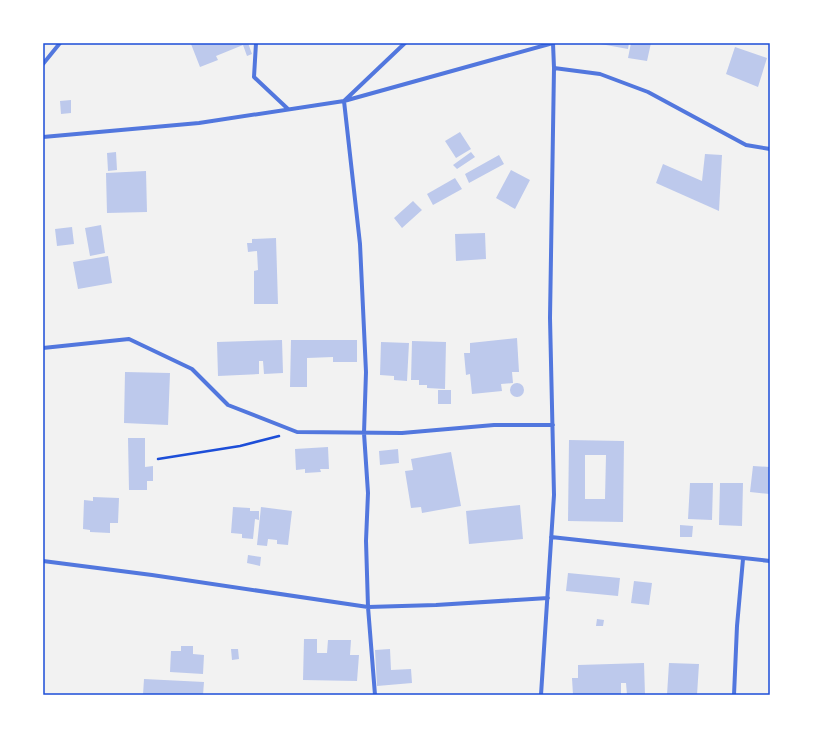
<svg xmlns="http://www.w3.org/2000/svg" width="813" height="738" viewBox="0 0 813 738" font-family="'Libre Baskerville',serif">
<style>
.building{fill:#bdc9ec;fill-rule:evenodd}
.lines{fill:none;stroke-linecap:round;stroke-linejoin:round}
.path{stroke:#1d4ed8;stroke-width:2.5}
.minor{stroke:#5277de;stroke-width:4}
.neatline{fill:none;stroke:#1d4ed8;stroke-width:1.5}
</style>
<rect width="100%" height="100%" fill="#f2f2f2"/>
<path class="building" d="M195,43H248L252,54L247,56L243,45L216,56L218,60L200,67L191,44Z
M595,43H629L628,49Z
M631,43H651L647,61L628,58Z
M735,47L767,58L758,87L726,74Z
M71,100V113L61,114L60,101Z
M460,132L471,149L456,158L445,141Z
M116,152L117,170L108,171L107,153Z
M471,152L475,157L457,169L453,165Z
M705,154L722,155L719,211L656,183L663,164L702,181Z
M499,155L504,164L469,183L465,174Z
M511,170L530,180L515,209L496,198Z
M146,171L147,212L107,213L106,173Z
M455,178L462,189L433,205L427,194Z
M413,201L422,210L402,228L394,218Z
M101,225L105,253L90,256L85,228Z
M72,227L74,244L57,246L55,229Z
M485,233L486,259L456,261L455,234Z
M276,238L278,304H254V271L258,270L257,251L248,252L247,243H252V239Z
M108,256L112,283L78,289L73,262Z
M517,338L519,372H512L513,383L501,384L502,391L472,394L470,374L466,375L464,353H470V343Z
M282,340L283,373L264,374L263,361H259V374L218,376L217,342Z
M291,340H357V362H333V357L307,358V387H290Z
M412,341L446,342L445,389L427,388V385H419V380H411Z
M381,342L409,343L407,381L394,380V376L380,375Z
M125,372L170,373L168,425L124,423Z
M510 390a7 7 0 1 1 14 0a7 7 0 1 1-14 0Z
M438,390H451V404H438Z
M128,438H145V467L153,466V481H147V490H129Z
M569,440L624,441L623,522L568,521ZM585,455H606L605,499H585Z
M328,447L329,469H320L321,472L305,473V469L296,470L295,449Z
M398,449L399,463L380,465L379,451Z
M451,452L461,506L422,513L421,507L411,508L405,471L413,470L411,459Z
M753,466L770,467V494L750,492Z
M690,483H713L712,520L688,519Z
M720,483H743L742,526L719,525Z
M93,497L119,498L118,523H110V533L90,532V530L83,529L84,500L93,501Z
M520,505L523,539L469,544L466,511Z
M233,507L250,508V511H259V520L255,519L253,539L242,538V534L231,533Z
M261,507L292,511L288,545L277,544V540L268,539L267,546L257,545Z
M680,525L693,526L692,537H680Z
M248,555L261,557L260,566L247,563Z
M568,573L620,578L618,596L566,591Z
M634,581L652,583L649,605L631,603Z
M597,619L604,620L603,626H596Z
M304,639H317V653H327L328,640H351L350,655H359L357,681L303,680Z
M181,646H193V654L204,655L203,674L170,672L171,651H181Z
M231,649H238L239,659L232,660Z
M390,649L391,670L411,669L412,683L377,686L375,650Z
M644,663L645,695H627L626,683H621V695H573L572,678H578V665Z
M669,663L699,664L697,695H667Z
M144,679L204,682L203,695H143Z"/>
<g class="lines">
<path class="path" d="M158,459L240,446L279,436"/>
<path class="minor" d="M256,43L254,77L288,109
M43,64L60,43
M554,68L600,74L648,92L746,145L770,149
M43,137L199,123L344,101L553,43
M43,348L129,339L192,369L228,405L297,432L402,433L494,425H553
M551,537L770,561
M43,561L152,575L368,607L436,605L548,598
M375,695L368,607L366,541L368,493L364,433L366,372L360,244L344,101L405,43
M541,695L554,495L550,318L554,68L553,43
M734,695L737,626L743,559"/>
</g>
<rect width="813" height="738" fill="none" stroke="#ffffff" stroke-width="88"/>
<rect x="44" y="44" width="725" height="650" class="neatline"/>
</svg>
